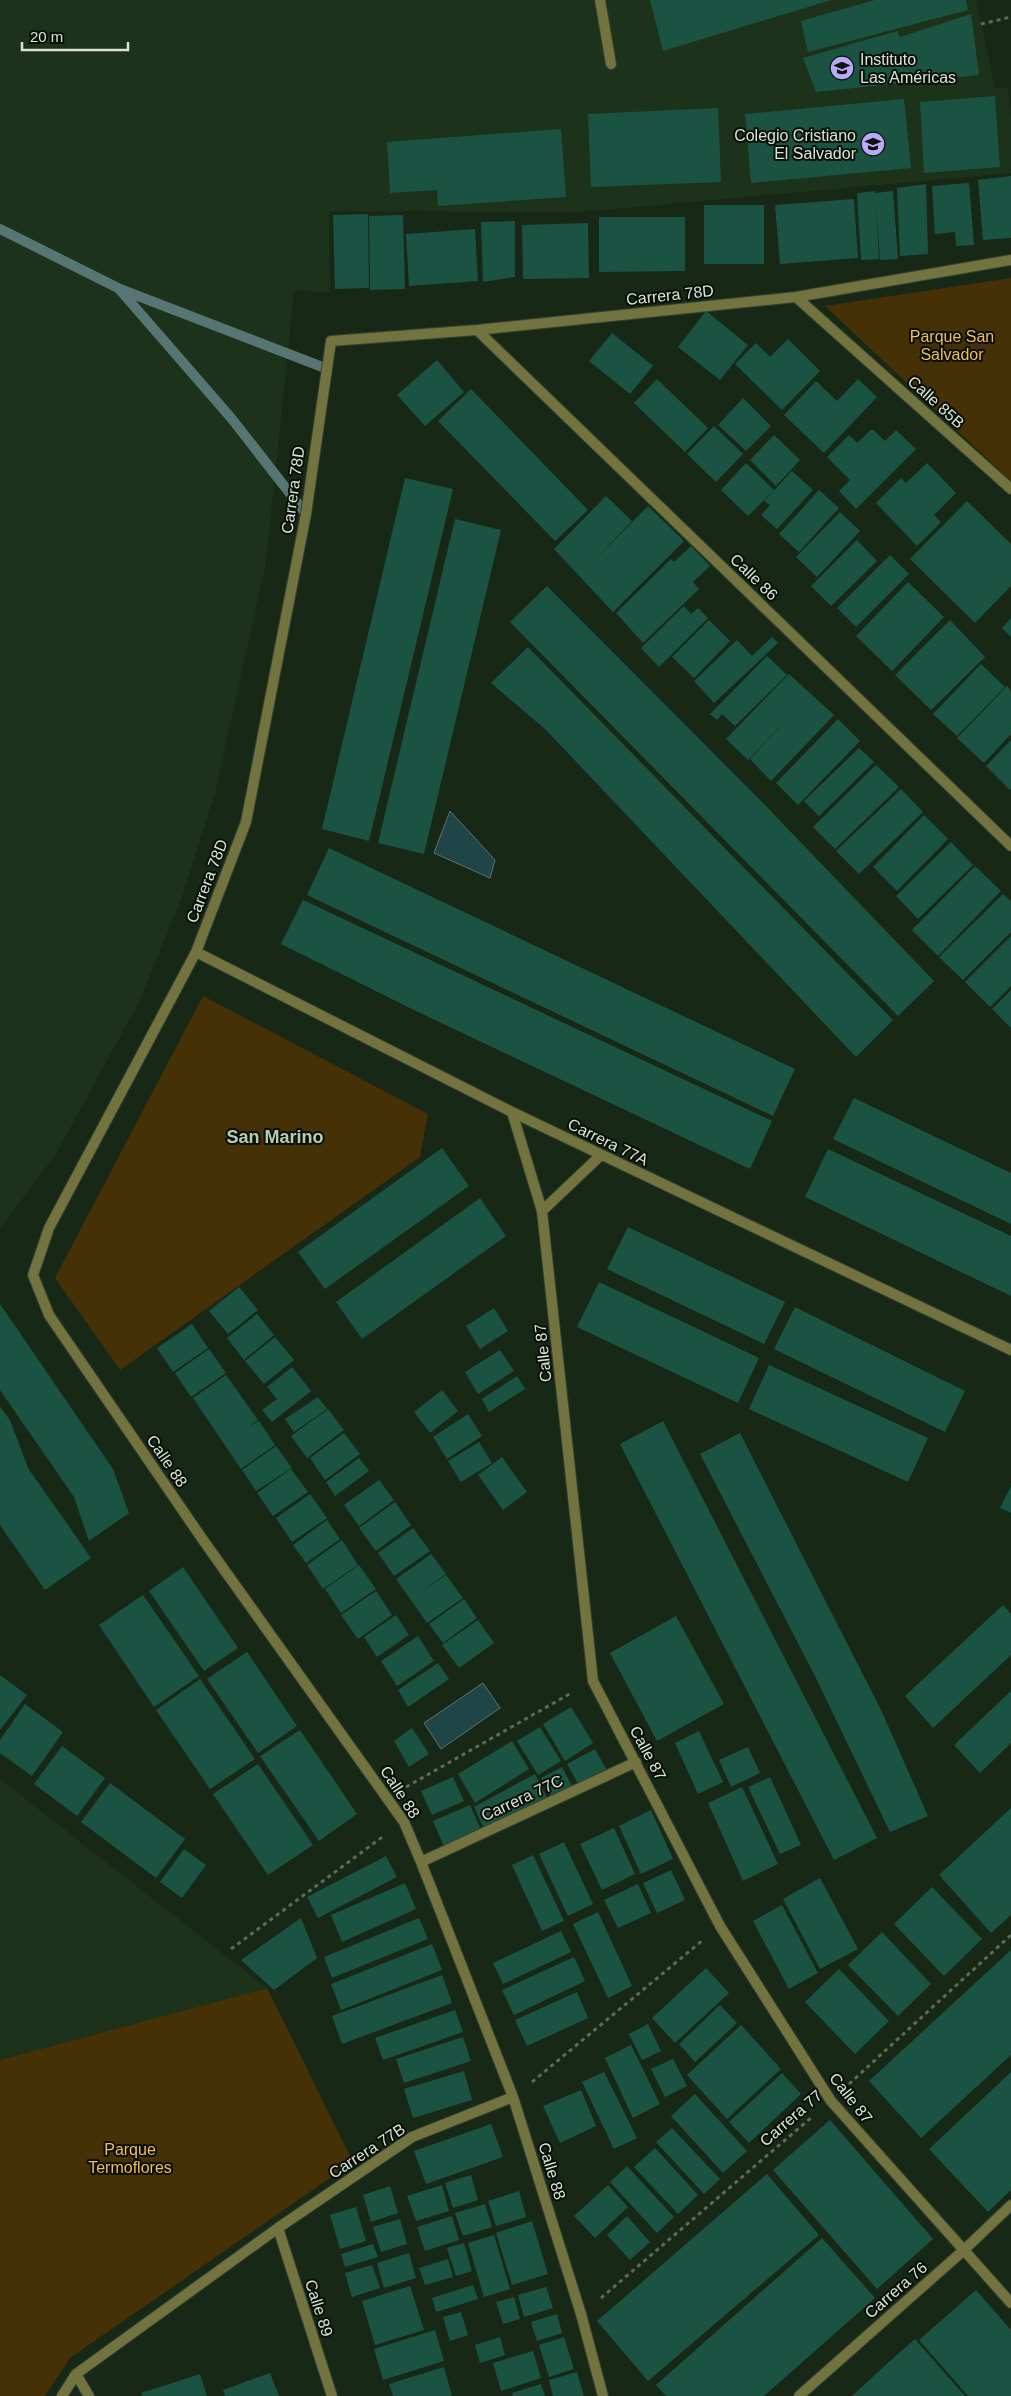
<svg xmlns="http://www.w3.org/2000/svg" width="1011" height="2396" viewBox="0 0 1011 2396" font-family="Arial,sans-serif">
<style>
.built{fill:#1d321a}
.green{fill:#463005}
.water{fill:#1f4547;stroke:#577572}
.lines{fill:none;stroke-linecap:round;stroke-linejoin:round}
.stream{stroke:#577572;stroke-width:10}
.building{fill:#1b5343}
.service-casing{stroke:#334231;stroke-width:12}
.minor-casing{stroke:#334231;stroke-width:12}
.path{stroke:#5c6b5a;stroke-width:3;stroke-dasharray:4 4;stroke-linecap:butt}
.service{stroke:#72733e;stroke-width:10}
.minor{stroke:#72733e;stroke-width:10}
.labels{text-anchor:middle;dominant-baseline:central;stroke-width:4;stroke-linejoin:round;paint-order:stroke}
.poi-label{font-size:16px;fill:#d9e4d7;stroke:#080f07;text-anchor:start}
.street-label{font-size:16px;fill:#d9e4d7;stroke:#080f07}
.park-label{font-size:16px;fill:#f6bd54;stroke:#080f07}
.neighbourhood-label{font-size:18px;font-weight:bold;fill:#b7cbb3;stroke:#080f07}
</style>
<rect width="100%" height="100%" fill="#182816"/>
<path class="built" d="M0,0H976L995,88H1008L1011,116V173L580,212L329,211L330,292L294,291L266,563L215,793L181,900L139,1002L56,1154L0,1229Z
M0,1779L213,1946L267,1988L0,2060Z"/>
<path class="green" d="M1011,278V481L825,306Z
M203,996L428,1114L420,1157L120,1370L55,1278Z
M267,1988L353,2162L70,2358L45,2396H0V2060Z"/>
<path class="water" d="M450,811L495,860L490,878L434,853Z
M483,1683L500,1708L441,1749L424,1723Z"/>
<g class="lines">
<path class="stream" d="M0,229L120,289L325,368
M120,290L232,419L306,514"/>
</g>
<path class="building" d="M650,0H831L663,51Z
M875,0H966L968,10L808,52L801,21Z
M971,14L979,75L816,92L803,58L897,31L900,37Z
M995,96L1000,167L924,173L920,102Z
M904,99L911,168L751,183L745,114Z
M718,108L721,182L591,187L588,114Z
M561,129L566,197L438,206L437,190L390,193L387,142Z
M1011,176V238L983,240L978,180Z
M969,183L974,245L956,246L955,232L935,234L932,186Z
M926,184L928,254L900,256L897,188Z
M875,191L879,259L861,260L857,193Z
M893,191L898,259L880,260L875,193Z
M854,199L858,258L780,264L775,205Z
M704,205H764V264H704Z
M368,214L369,288L335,289L333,215Z
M403,215L405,289L370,290L369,216Z
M599,217H685V271L599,272Z
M515,221V277L483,282L481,222Z
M588,223L589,278L523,279L522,225Z
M475,229L478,281L409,286L406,234Z
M706,311L748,345L720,380L678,347Z
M612,333L653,366L630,394L589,361Z
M788,339L820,371L782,410L735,364L756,343L770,357Z
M437,360L464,392L425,426L397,395Z
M657,379L708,428L685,452L634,403Z
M858,379L877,397L824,453L784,415L816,381L837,401Z
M471,389L588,510L555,541L438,421Z
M743,398L771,426L746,451L718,425Z
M714,426L743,454L716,482L687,454Z
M872,429L885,441L896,430L916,449L856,509L839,491L850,480L827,457L849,435L857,443Z
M774,435L800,460L776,486L750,460Z
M746,463L774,490L748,516L721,490Z
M927,463L956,493L934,515L941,522L917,546L876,503L901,478L906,483Z
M792,471L813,490L777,529L761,515L770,505L764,501Z
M405,478L453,489L369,841L322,829Z
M819,490L839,508L799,552L779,534Z
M606,496L632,521L586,569L648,506L684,541L613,612L554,549Z
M967,501L1011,544V586L975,623L910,559Z
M840,512L860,531L817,577L796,557Z
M455,519L501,530L424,854L378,843Z
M857,540L877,561L831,606L811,586Z
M691,546L710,566L693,582L699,589L643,643L616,613L671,559L674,562Z
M890,555L909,574L856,627L837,608Z
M908,582L944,617L892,671L856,636Z
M547,586L760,800L934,981L898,1016L510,622Z
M684,606L691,614L698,608L708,618L659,667L641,648Z
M1011,618V637L1002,628Z
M709,620L730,641L694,678L672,657Z
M950,620L985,657L931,710L895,675Z
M772,637L778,643L714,703L694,681L737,640L752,656Z
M528,647L893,1020L856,1057L546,730L491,683Z
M767,656L787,675L735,726L722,714L717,720L710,714Z
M981,664L1005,687L957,736L933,714Z
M789,674L834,715L771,781L750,759L800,706L748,760L726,739Z
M1007,686L1011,691V734L984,763L957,738Z
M838,719L860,741L798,805L776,783Z
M1011,740V789L1010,790L986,766Z
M859,748L874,762L819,816L804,801Z
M876,765L899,787L835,849L813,827Z
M901,789L923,812L859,874L836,851Z
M924,815L948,839L897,891L873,867Z
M951,842L973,865L918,919L896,896Z
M329,848L795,1069L773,1116L307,895Z
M975,866L1001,891L938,956L912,930Z
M1003,894L1011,901V932L963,980L939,957Z
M303,900L772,1121L750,1169L416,1011L281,944Z
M1011,936V986L990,1007L965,982Z
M1011,990V1028L992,1009Z
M854,1098L1011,1173V1224L833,1139Z
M442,1148L469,1186L325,1289L298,1252Z
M828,1149L1011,1236V1296L805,1197Z
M480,1198L506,1236L362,1339L336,1302Z
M628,1227L785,1302L764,1344L607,1269Z
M599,1282L759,1358L738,1403L577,1327Z
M239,1287L258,1310L228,1334L209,1311Z
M0,1304L113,1469L129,1513L89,1541L74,1497L0,1390Z
M795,1307L965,1391L945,1432L774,1349Z
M494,1308L508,1331L480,1349L466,1326Z
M257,1314L274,1335L244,1360L227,1338Z
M192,1324L208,1348L173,1372L157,1348Z
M275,1337L294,1360L264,1384L245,1361Z
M209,1349L226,1373L191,1397L175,1373Z
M500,1350L514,1371L478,1394L465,1372Z
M769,1365L928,1438L908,1482L749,1409Z
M292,1367L311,1391L272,1422L262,1410L277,1399L267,1387Z
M226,1375L258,1420L248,1427L259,1421L275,1445L241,1469L193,1398Z
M517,1376L525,1389L489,1412L482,1399Z
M442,1390L458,1411L430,1433L414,1412Z
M318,1397L327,1409L294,1432L285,1419Z
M0,1407L10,1420L28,1468L91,1558L45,1590L0,1525Z
M328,1409L344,1430L307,1458L291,1436Z
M468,1414L482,1436L447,1459L433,1437Z
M663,1421L877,1838L834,1860L620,1444Z
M344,1433L360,1454L325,1480L310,1458Z
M740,1433L881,1710L928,1816L890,1832L814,1674L700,1454Z
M479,1442L492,1463L461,1482L448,1461Z
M276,1446L292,1468L256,1491L242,1470Z
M502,1457L527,1492L503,1510L478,1475Z
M359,1458L369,1471L335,1496L326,1482Z
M291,1469L308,1492L273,1516L257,1493Z
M379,1480L394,1500L359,1526L344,1505Z
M1011,1486V1513L1000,1508Z
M310,1494L327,1518L292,1542L276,1518Z
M395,1502L411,1525L376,1551L359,1528Z
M327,1520L340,1539L306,1563L293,1545Z
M413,1528L430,1551L394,1576L378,1553Z
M342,1540L358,1565L323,1589L307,1565Z
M431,1554L446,1574L417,1595L446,1575L463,1598L427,1623L396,1579Z
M359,1565L376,1589L341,1613L325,1589Z
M183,1567L238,1648L204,1671L149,1591Z
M376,1591L392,1615L358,1639L341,1615Z
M143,1595L199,1676L154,1707L99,1625Z
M464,1599L477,1618L443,1643L429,1624Z
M1003,1605L1011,1614V1655L933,1728L905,1696Z
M396,1615L409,1635L377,1657L364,1637Z
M676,1616L724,1704L657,1741L610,1653Z
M478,1620L494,1643L459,1668L442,1645Z
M418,1636L434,1661L397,1686L381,1661Z
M247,1652L297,1726L258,1753L207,1679Z
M438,1663L449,1679L408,1707L398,1690Z
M0,1675L27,1695L0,1730Z
M200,1679L255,1759L210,1789L156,1710Z
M1011,1691V1743L980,1773L954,1745Z
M25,1704L63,1732L32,1776L0,1753V1740Z
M571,1707L593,1743L565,1761L543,1724Z
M540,1727L561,1761L538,1775L517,1741Z
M412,1728L429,1754L409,1767L394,1741Z
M300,1730L357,1814L319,1841L260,1756Z
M699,1731L723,1782L698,1794L675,1743Z
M512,1741L529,1769L475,1803L458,1774Z
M62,1746L105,1778L77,1816L34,1784Z
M748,1747L760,1773L731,1787L719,1760Z
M595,1749L609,1774L580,1787L567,1764Z
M258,1764L313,1845L268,1875L213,1794Z
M562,1767L573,1788L553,1799L541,1778Z
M535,1774L549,1802L485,1831L474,1807Z
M453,1777L464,1801L432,1815L421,1791Z
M770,1777L801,1845L780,1854L748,1787Z
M110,1783L185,1839L156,1878L81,1822Z
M742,1787L778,1864L743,1881L708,1803Z
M470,1805L482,1832L445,1849L433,1821Z
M1011,1808V1915L991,1933L939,1875Z
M651,1810L673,1859L641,1874L619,1826Z
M614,1828L635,1874L602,1890L580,1844Z
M564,1842L593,1904L568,1916L539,1854Z
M184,1849L206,1865L182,1898L160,1882Z
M533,1855L564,1921L542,1931L512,1865Z
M386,1856L397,1877L318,1918L307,1897Z
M671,1870L685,1900L657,1913L643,1883Z
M820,1878L858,1949L820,1969L783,1899Z
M405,1883L416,1909L342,1942L331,1915Z
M638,1884L651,1913L618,1928L604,1900Z
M932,1887L982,1939L944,1976L894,1924Z
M782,1905L818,1973L789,1989L753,1921Z
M598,1912L632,1986L608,1998L573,1924Z
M301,1918L317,1958L274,1990L241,1960Z
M419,1918L428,1939L332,1978L324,1957Z
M561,1931L571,1952L503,1984L493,1963Z
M882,1932L931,1984L898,2016L848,1965Z
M432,1944L442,1970L341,2010L331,1984Z
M1011,1950V2055L921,2138L869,2081Z
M574,1957L585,1981L514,2015L502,1990Z
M706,1968L729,1993L675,2043L652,2018Z
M839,1969L889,2021L855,2054L805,2002Z
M442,1975L452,2003L342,2044L332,2016Z
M577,1992L588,2018L527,2046L515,2020Z
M720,2005L737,2023L695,2062L679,2044Z
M455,2010L463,2032L383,2060L375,2038Z
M648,2024L661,2051L642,2060L629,2034Z
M741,2025L781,2069L727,2119L687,2075Z
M463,2037L471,2061L404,2083L396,2059Z
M631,2045L660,2104L633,2118L605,2058Z
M673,2059L687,2086L665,2097L651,2069Z
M464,2071L472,2100L413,2118L404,2089Z
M604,2072L637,2138L614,2149L582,2082Z
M1011,2072V2190L988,2212L929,2149Z
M782,2073L801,2094L749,2143L729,2122Z
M581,2090L596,2126L560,2143L543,2106Z
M695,2094L747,2151L723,2173L671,2116Z
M830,2120L933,2239L877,2289L773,2170Z
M491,2124L503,2157L426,2184L414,2151Z
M672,2128L720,2179L704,2194L656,2142Z
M655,2148L698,2195L678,2214L634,2167Z
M627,2166L674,2217L657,2233L610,2182Z
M767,2174L819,2235L648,2381L597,2321Z
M471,2175L478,2200L453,2208L445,2183Z
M442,2185L449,2211L416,2221L407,2196Z
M608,2185L628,2207L595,2238L574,2216Z
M390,2186L398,2213L371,2222L363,2195Z
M519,2191L526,2217L496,2226L488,2201Z
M485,2204L492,2227L463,2236L455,2213Z
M356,2207L366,2241L340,2249L330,2215Z
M452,2216L459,2240L425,2251L417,2227Z
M627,2216L650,2242L630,2260L607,2235Z
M400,2219L407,2244L381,2252L373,2227Z
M532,2221L548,2274L512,2285L496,2233Z
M494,2235L510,2289L484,2297L468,2243Z
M822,2238L875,2298L764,2396H666L656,2385Z
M464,2243L472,2271L456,2276L447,2248Z
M373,2244L378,2257L345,2267L341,2254Z
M409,2253L416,2278L384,2288L377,2263Z
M448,2259L453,2277L425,2285L419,2268Z
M372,2265L380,2288L352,2297L345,2273Z
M473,2285L478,2299L436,2312L432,2298Z
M410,2286L424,2330L375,2345L362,2301Z
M546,2287L553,2308L524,2317L518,2295Z
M976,2290L1011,2330V2396H968L919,2340Z
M514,2297L520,2319L503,2324L496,2302Z
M461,2312L468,2335L450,2341L443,2317Z
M557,2314L562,2333L537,2341L531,2322Z
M435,2330L444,2361L383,2380L374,2349Z
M500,2337L505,2355L480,2363L475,2345Z
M564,2337L574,2369L549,2377L539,2345Z
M915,2339L965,2396H852L890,2361Z
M533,2351L541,2378L501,2391L493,2363Z
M444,2367L452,2396H393L389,2384Z
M577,2372L584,2396H553L549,2380Z
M270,2373L279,2396H225L223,2390Z
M200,2374L207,2396H142L141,2393Z
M541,2384L545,2396H513L512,2393Z"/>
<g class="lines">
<g class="service-casing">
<path id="service" d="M600,0L611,64"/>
</g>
<g class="minor-casing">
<path id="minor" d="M796,297L1011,489
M477,330L1011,846
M196,952L512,1112L1011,1350
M512,1112L542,1211L593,1681L720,1926L831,2101L1011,2303
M542,1211L601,1155
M421,1862L636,1762
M278,2228L332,2396
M76,2374L89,2396
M62,2396L76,2374L278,2228L412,2137L513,2097
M603,2396L581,2314L513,2097L421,1862L404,1822L203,1540L49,1315L33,1275L49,1228L196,952L246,822L306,514L331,341L477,330L796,297L1011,260
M799,2396L964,2250L1011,2205"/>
</g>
<path class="path" d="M981,24L1011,17
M406,1787L573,1692
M231,1949L385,1835
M532,2082L703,1940
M849,2084L1011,1935
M601,2298L812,2117"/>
<use href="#service" class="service"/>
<use href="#minor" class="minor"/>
</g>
<defs>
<g id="school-disc" transform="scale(1.25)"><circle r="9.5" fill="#b9aaf7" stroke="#080f07"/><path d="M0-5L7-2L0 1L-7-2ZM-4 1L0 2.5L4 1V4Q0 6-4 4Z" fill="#111"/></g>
</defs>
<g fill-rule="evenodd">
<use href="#school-disc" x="842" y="68"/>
<use href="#school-disc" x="873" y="144"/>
</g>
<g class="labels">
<g class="poi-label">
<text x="860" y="59">Instituto<tspan x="860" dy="18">Las Américas</tspan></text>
<text x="856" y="135" text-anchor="end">Colegio Cristiano<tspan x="856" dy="18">El Salvador</tspan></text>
</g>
<g class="street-label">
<text transform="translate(670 295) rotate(-6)">Carrera 78D</text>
<text transform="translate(936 402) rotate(42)">Calle 85B</text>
<text transform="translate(293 490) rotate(-82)">Carrera 78D</text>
<text transform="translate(754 577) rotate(44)">Calle 86</text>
<text transform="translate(207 881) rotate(-69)">Carrera 78D</text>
<text transform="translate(608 1142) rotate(26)">Carrera 77A</text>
<text transform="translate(543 1353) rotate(-96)">Calle 87</text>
<text transform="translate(167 1461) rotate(56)">Calle 88</text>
<text transform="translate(648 1753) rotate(62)">Calle 87</text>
<text transform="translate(400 1792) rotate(57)">Calle 88</text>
<text transform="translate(522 1798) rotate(-25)">Carrera 77C</text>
<text transform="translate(851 2098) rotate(52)">Calle 87</text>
<text transform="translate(791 2118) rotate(-41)">Carrera 77</text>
<text transform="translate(367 2151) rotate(-33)">Carrera 77B</text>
<text transform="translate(552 2171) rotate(73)">Calle 88</text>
<text transform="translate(896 2290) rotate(-41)">Carrera 76</text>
<text transform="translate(319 2308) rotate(72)">Calle 89</text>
</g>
<g class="park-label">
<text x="952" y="336">Parque San<tspan x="952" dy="18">Salvador</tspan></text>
<text x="130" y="2149">Parque<tspan x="130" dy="18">Termoflores</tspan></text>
</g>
<g class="neighbourhood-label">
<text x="275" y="1137">San Marino</text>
</g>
</g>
<path d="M22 42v8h106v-8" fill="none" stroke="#d9e4d7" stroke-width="2.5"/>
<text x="30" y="42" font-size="15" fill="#d9e4d7" stroke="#080f07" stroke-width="4" paint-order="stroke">20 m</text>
</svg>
